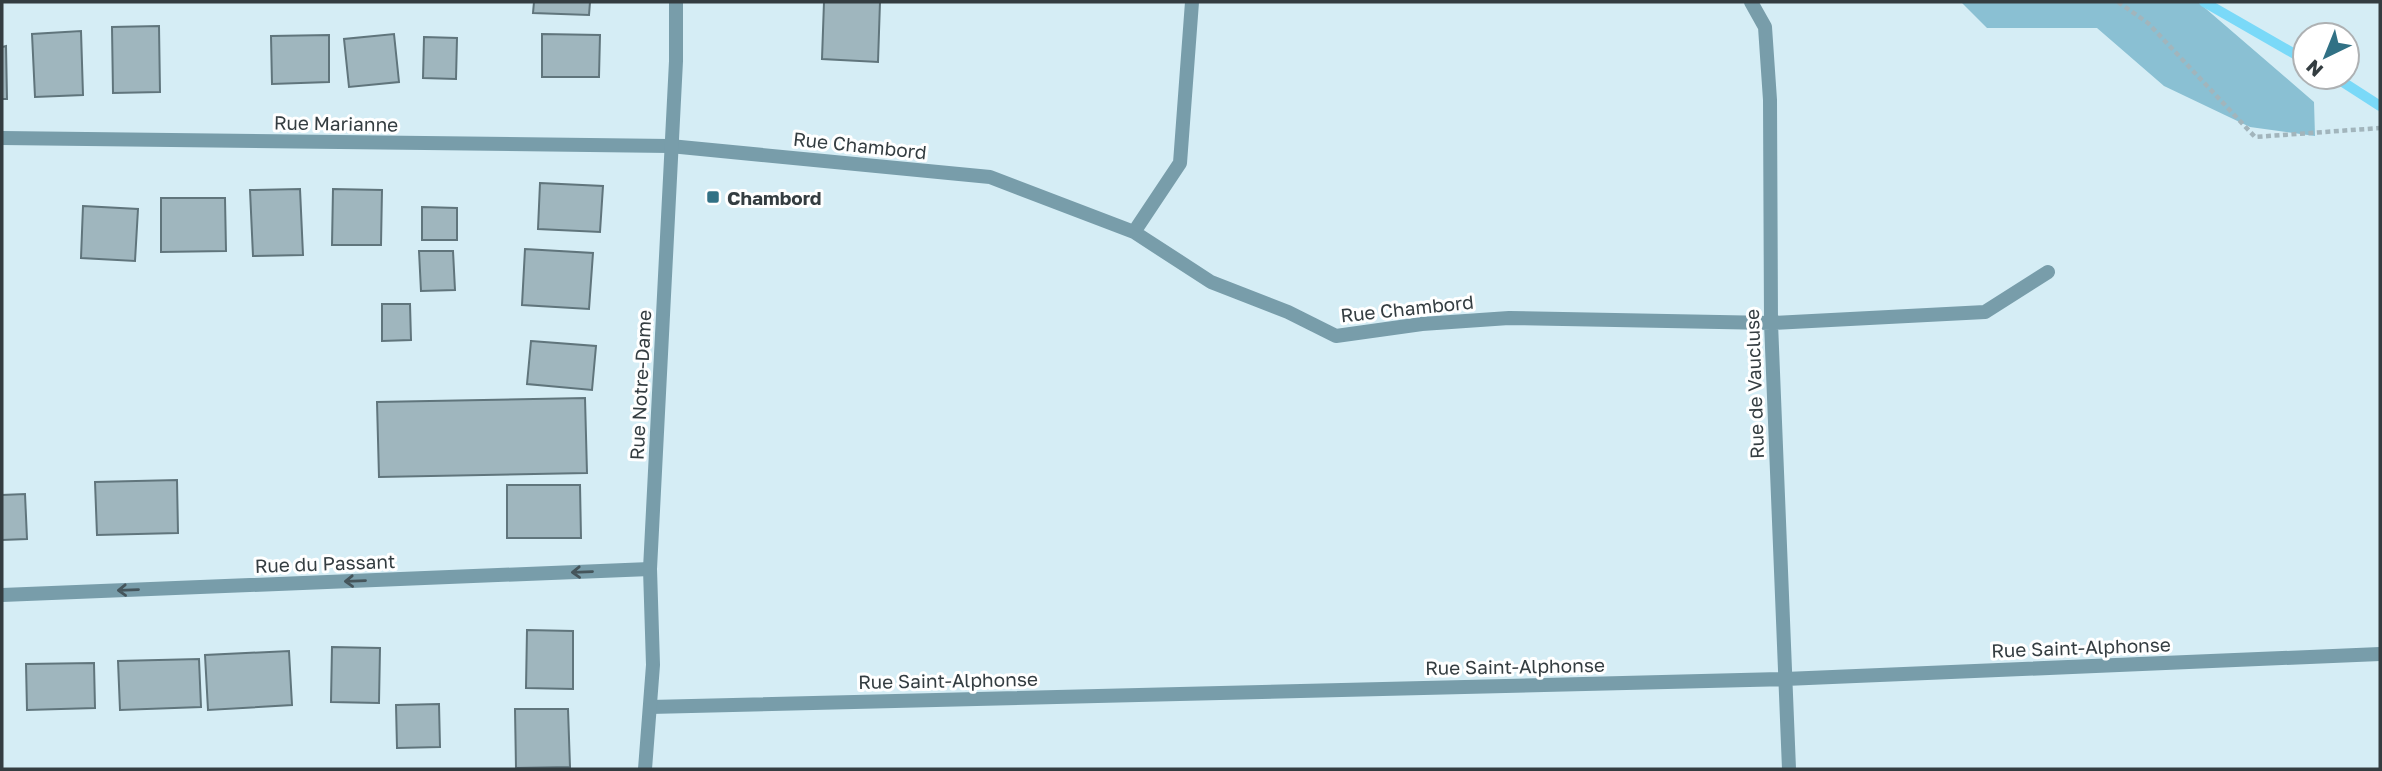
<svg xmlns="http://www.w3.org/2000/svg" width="2382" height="771" viewBox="0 0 2382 771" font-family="'Golos Text',sans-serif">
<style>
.green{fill:#8ac0d3}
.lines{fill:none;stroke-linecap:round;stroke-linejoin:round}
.stream{stroke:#7ad9f8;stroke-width:10}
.building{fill:#9fb6be;stroke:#60757c;stroke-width:2}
.path{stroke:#a2b5bc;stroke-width:4.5;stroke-dasharray:5 3.5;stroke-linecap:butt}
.minor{stroke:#789daa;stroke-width:14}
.tertiary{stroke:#789daa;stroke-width:14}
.oneway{stroke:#45555b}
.poi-dot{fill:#317185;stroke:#fff;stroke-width:2.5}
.labels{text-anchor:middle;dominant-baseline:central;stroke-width:6;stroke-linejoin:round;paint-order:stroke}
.street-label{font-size:19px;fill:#343d41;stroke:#fff}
.poi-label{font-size:19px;font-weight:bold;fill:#343d41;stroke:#fff;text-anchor:start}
</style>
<rect width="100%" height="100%" fill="#d5edf5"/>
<path class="green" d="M1961,2H2198L2314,102L2315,136L2250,127L2164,86L2097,28H1987Z"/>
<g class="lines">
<path class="stream" d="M2204,2L2305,60
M2335,77L2380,106"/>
</g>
<path class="building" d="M534,2H590L589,15L533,13Z
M824,2H880L878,62L822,59Z
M159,26L160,92L113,93L112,27Z
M81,31L83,95L35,97L32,34Z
M394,34L399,82L349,87L344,39Z
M542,34L600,35L599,77H542Z
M329,35V82L272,84L271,36Z
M424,37L457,38L456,79L423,78Z
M6,46L7,99H2V47Z
M540,183L603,186L600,232L538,229Z
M300,189L303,255L253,256L250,190Z
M333,189L382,190L381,245H332Z
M161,198H225L226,251L161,252Z
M83,206L138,209L135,261L81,258Z
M422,207L457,208V240H422Z
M525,249L593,253L589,309L522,305Z
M419,251H453L455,290L421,291Z
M382,304H410L411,340L382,341Z
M531,341L596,346L592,390L527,384Z
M585,398L587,473L379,477L377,402Z
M177,480L178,533L97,535L95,482Z
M507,485H580L581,538H507Z
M25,494L27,539L2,540V495Z
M527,630L573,631V689L526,688Z
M332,647L380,648L379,703L331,702Z
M289,651L292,705L208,710L205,655Z
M199,659L201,707L120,710L118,661Z
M94,663L95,708L27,710L26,664Z
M439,704L440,747L397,748L396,705Z
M515,709H568L570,767L516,768Z"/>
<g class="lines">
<path class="path" d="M2118,2L2148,23L2255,137L2380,128"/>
<path class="minor" d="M1751,2L1765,27L1770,100L1771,323L1789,769
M2,138L670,146L990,177L1134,232L1211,282L1288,312L1336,336L1422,324L1509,318L1771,323L1985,312L2048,272
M1134,232L1180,163L1192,2
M2,595L650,569
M650,707L1785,679L2380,654"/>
<path class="tertiary" d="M645,769L653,665L650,569L676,61V2"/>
</g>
<defs><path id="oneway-shaft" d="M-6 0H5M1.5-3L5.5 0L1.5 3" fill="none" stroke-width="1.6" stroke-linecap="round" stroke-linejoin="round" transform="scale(1.75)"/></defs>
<g class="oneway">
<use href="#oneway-shaft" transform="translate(582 572) rotate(178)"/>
<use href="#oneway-shaft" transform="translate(355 581) rotate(178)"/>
<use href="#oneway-shaft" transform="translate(128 590) rotate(178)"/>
</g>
<rect class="poi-dot" x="706" y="190" width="14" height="14" rx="3.5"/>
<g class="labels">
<g class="street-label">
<text transform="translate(336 123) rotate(1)">Rue Marianne</text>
<text transform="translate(860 145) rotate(6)">Rue Chambord</text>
<text transform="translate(1407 308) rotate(-6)">Rue Chambord</text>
<text transform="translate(1754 384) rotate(-92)">Rue de Vaucluse</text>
<text transform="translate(640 385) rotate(-87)">Rue Notre-Dame</text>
<text transform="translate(325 563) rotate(-2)">Rue du Passant</text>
<text transform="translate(2081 647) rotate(-2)">Rue Saint-Alphonse</text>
<text transform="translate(1515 666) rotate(-1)">Rue Saint-Alphonse</text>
<text transform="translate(948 680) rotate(-1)">Rue Saint-Alphonse</text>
</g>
<g class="poi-label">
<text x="727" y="197">Chambord</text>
</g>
</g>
<rect width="2382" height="771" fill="none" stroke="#343d41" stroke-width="7"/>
<g transform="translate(2326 56) rotate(223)"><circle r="33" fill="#ffffff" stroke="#aeb1b3" stroke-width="2"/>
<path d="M0-5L12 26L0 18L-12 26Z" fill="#317185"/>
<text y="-10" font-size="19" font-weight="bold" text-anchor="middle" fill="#343d41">N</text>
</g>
</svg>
